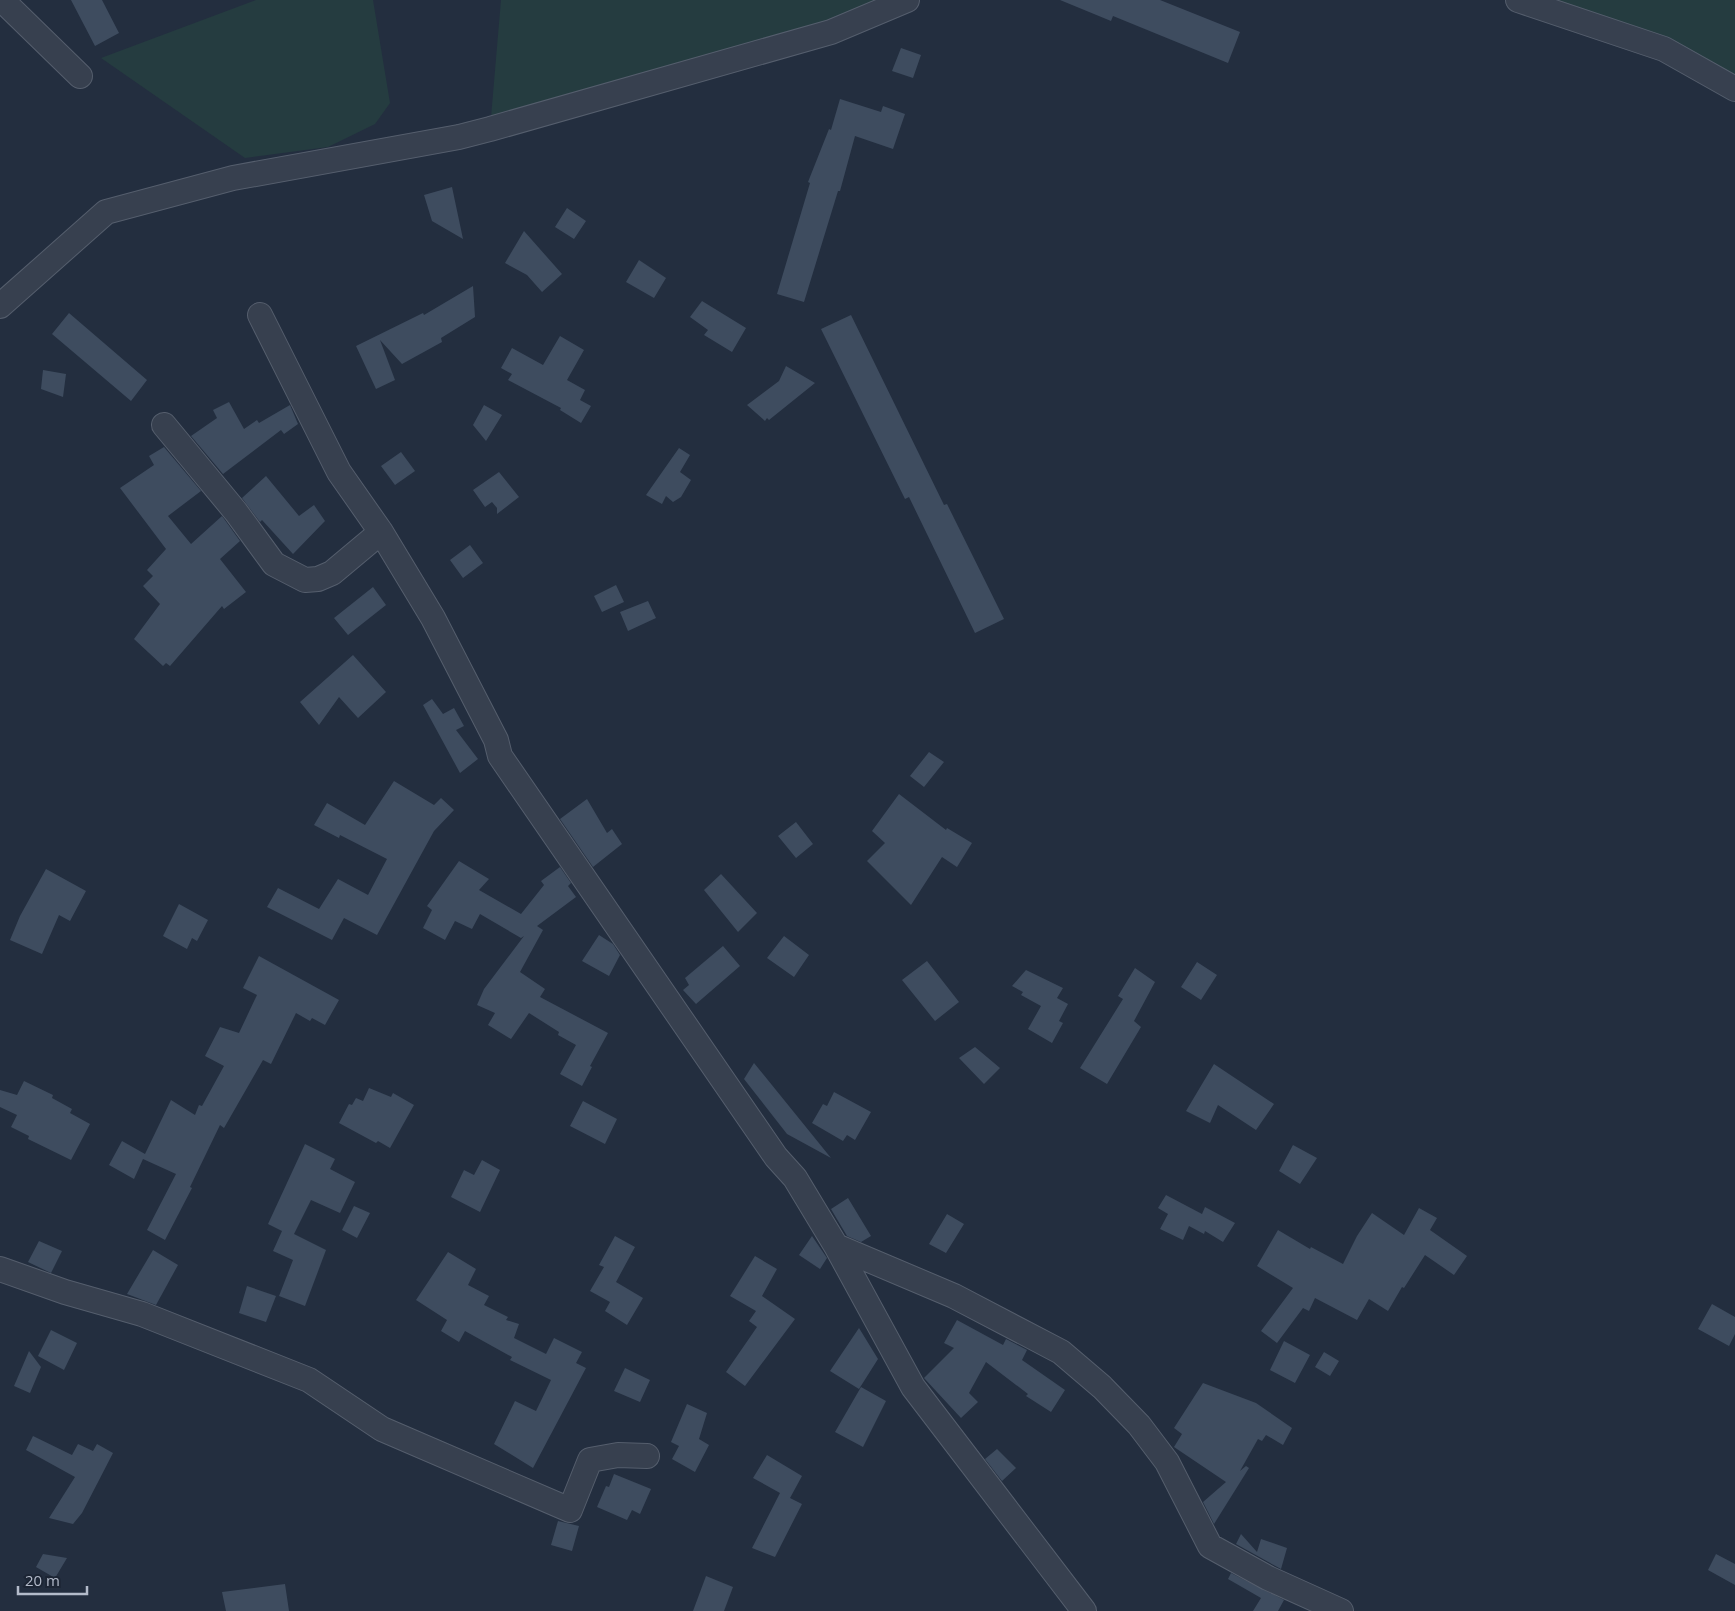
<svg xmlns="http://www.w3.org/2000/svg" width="1735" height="1611" viewBox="0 0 1735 1611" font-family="'Open Sans',sans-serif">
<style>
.green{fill:#253c40}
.building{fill:#3e4c5f}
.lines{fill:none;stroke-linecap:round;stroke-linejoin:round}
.street-casing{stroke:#555e6d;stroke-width:26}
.street{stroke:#37404f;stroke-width:24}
</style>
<rect width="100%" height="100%" fill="#232e3f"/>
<path class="green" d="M256,0H373L390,103L375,124L328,147L245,158L101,58Z
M501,0H907L490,129Z
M1518,0H1735V89Z"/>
<path class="building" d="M71,0H102L119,33L95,46Z
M1060,0H1160L1240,32L1228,63L1113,16L1111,21Z
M901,48L921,55L913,78L892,71Z
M840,99L881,112L883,106L905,114L893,149L855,136L840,191H838L804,302L777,294L810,183L808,182L829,129L831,130Z
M452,187L463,239L432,221L424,195Z
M567,208L586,221L574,239L555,227Z
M524,231L562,274L542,292L527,275L505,263Z
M639,260L666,278L654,298L626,282Z
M473,286L475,317L441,338L442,342L402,364L380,340L395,380L376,389L356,346L423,313L424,315Z
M702,301L746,328L732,352L704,335L708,330L690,317Z
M69,313L147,380L131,401L52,334Z
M851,315L944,505L947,504L1004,619L975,633L909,497L905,499L821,329Z
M560,336L584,350L567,380L585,390L580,400L591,406L581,423L560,410L561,408L508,380L512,374L501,368L512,348L543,365Z
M786,366L815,383L769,420L767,418L765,421L747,405L779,381Z
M43,370L66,374L63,397L41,389Z
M229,402L244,429L257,420L259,423L290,405L298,424L284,434L281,430L223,474L191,436L217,418L213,410Z
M484,405L502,415L486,441L473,425Z
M164,447L201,491L168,516L191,544L222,516L240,541L220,559L246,592L224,609L222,606L170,666L166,663L163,666L134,639L160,604L143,586L153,576L147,570L166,549L120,488L154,465L149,456Z
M679,448L690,455L680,472L691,480L681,497L673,502L666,496L662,504L646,495Z
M401,452L415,471L395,485L381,466Z
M499,472L519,497L497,514V508L492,502L485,507L473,490Z
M266,476L299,516L314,505L325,521L293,554L262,520L260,522L242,498Z
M470,545L483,563L463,578L450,560Z
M616,585L624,602L602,612L594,596Z
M373,587L386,605L348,635L334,618Z
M648,601L656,618L628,631L620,612Z
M353,655L386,692L358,718L339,697L319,725L300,702Z
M432,699L443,714L454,708L464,726L456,730L478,759L460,773L423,705Z
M929,752L944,762L924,787L910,776Z
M394,781L434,805L441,798L454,810L434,831L377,935L344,918L332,940L267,907L278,888L319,909L338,879L368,895L387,859L340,835L339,838L314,825L327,803L365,825Z
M899,794L946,830L947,828L972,843L957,867L942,857L911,905L867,861L885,843L872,831Z
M587,799L607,833L612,829L622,844L593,867L560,819Z
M796,822L813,844L796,858L778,836Z
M459,861L489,879L479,890L521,914L544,885L541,881L560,867L571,883L568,886L576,897L537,926L543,930L520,972L545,989L540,997L608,1033L590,1066L592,1067L582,1086L560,1074L576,1045L558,1035L559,1032L529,1013L511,1039L488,1025L495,1013L477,1005L484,989L524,936L521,938L480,914L472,929L455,921L445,940L423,928L432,910L427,906Z
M46,869L86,891L70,921L59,915L42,954L10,940L20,916Z
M721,874L757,913L738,932L704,890Z
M179,904L208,920L197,941L192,938L187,949L163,936Z
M599,935L613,944L620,955L609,976L582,961Z
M784,936L809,955L794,977L767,958Z
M723,946L740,966L696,1004L683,990L689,985L685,978Z
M259,956L339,1000L325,1025L312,1018L310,1021L296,1013L271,1064L263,1060L224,1128L220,1125L190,1187L192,1188L165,1240L147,1230L176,1174L143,1159L134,1179L109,1165L122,1141L145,1154L171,1100L195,1115L199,1105L202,1106L224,1066L205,1056L220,1027L239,1033L257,995L243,988Z
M927,961L959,1002L935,1021L902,980Z
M1197,962L1217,975L1201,1000L1181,987Z
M1135,968L1155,982L1134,1021L1141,1027L1107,1084L1080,1068L1123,999L1118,996Z
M1026,970L1063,988L1057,998L1068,1004L1059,1021L1063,1023L1052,1043L1028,1029L1041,1006L1021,995L1023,992L1012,986Z
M975,1047L1000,1068L984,1084L959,1058Z
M754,1063L831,1158L787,1134L744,1079Z
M1214,1064L1274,1104L1256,1130L1218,1105L1210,1123L1186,1111Z
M24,1081L53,1095L52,1098L72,1109L70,1113L90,1124L71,1160L28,1139L29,1136L11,1127L17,1115L0,1107V1090L17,1095Z
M369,1088L391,1097L393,1093L414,1105L390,1148L378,1141L376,1143L339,1123L349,1104L352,1105L356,1098L363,1101Z
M834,1092L871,1112L855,1140L847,1135L843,1141L812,1123L823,1104L827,1106Z
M583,1101L617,1119L605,1144L570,1126Z
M305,1144L335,1159L330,1169L355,1182L340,1213L311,1200L294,1234L326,1250L305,1306L279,1296L293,1260L273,1251L282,1231L268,1224Z
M1293,1145L1317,1158L1300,1184L1279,1171Z
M482,1160L500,1170L480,1212L451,1197L464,1170L474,1175Z
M1166,1195L1202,1214L1205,1207L1235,1223L1223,1242L1205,1231L1204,1234L1189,1226L1183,1240L1160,1229L1168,1214L1158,1208Z
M848,1198L871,1236L861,1242L847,1236L831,1209Z
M354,1206L370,1213L357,1238L342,1230Z
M1419,1208L1437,1218L1430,1230L1467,1256L1454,1275L1425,1255L1404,1288L1402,1287L1388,1311L1369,1299L1357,1320L1315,1298L1309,1311L1303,1308L1277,1343L1261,1331L1293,1288L1257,1266L1278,1230L1310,1249L1311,1247L1343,1264L1357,1236L1372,1213L1404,1235Z
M947,1214L964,1224L946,1253L929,1244Z
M615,1236L635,1247L616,1282L643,1298L627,1325L605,1311L610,1302L590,1291L604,1267L599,1265Z
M812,1236L827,1258L820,1269L799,1255Z
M39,1241L62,1251L51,1273L28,1262Z
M153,1250L178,1265L156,1305L127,1294Z
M448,1252L476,1269L468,1285L489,1296L484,1305L508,1317L506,1320L519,1324L514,1338L546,1354L554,1338L582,1352L576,1363L586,1368L533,1468L494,1444L515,1401L536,1411L551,1380L510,1360L512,1357L465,1331L459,1342L441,1331L447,1320L416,1300Z
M755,1256L777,1269L762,1296L795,1319L745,1386L726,1372L757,1327L749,1321L756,1311L730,1296Z
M247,1286L276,1296L266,1322L239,1313Z
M1712,1304L1735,1317V1334L1729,1346L1698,1329Z
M957,1320L1003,1345L1006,1339L1027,1350L1022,1360L1065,1390L1051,1412L1026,1396L1028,1394L986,1362L969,1393L978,1402L961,1418L924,1378L954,1348L944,1343Z
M859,1328L878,1359L859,1389L830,1371Z
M51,1330L77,1343L64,1370L38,1356Z
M1284,1341L1310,1355L1295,1383L1270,1370Z
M29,1351L41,1367L30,1393L14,1386Z
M1324,1352L1339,1361L1330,1376L1315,1367Z
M625,1368L650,1380L640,1402L614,1391Z
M1203,1383L1256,1403L1292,1428L1283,1445L1266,1435L1262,1441L1258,1439L1240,1471L1246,1466L1249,1468L1214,1524L1203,1502L1226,1482L1174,1447L1182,1434L1174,1428Z
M861,1387L886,1401L863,1447L835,1432Z
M687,1404L707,1413L699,1439L709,1445L695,1472L672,1459L679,1446L671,1442Z
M33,1436L72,1455L78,1444L93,1451L97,1444L113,1453L82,1513L73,1524L49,1518L75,1477L26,1450Z
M997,1449L1016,1468L1002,1481L985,1459Z
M767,1455L802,1476L790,1498L802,1504L775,1557L752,1548L780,1493L753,1478Z
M614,1474L651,1489L640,1514L632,1510L627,1520L597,1507L606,1486L609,1487Z
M558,1521L579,1526L572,1551L551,1545Z
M1241,1534L1257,1552L1261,1539L1287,1548L1281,1569L1236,1544Z
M43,1554L67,1558L55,1578L36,1567Z
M1716,1554L1735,1564V1585L1708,1570Z
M1231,1573L1284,1600L1278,1611H1253L1261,1598L1228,1579Z
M706,1576L733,1587L724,1611H693Z
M285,1584L289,1611H226L222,1592Z"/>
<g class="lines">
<g class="street-casing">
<path id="street" d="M2,0L80,76
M1518,0L1664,49L1735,89
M0,306L106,212L233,178L459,137L490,129L831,32L907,0
M260,315L339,472L381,532L433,618L496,740L500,756L776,1157L795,1178L836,1246L913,1387L1084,1611
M164,425L236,512L274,564L305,580L318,579L332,573L381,532
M836,1246L954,1296L1061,1352L1102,1387L1139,1425L1167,1462L1210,1546L1268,1578L1341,1611
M0,1269L65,1292L142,1314L309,1380L382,1429L570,1510L590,1460L618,1455L647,1456"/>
</g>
<use href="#street" class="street"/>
</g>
<path d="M18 1586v8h69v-8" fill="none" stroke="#b3bbca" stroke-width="2.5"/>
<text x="25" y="1586" font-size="15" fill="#b3bbca" stroke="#1c2534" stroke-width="4" paint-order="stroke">20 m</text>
</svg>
